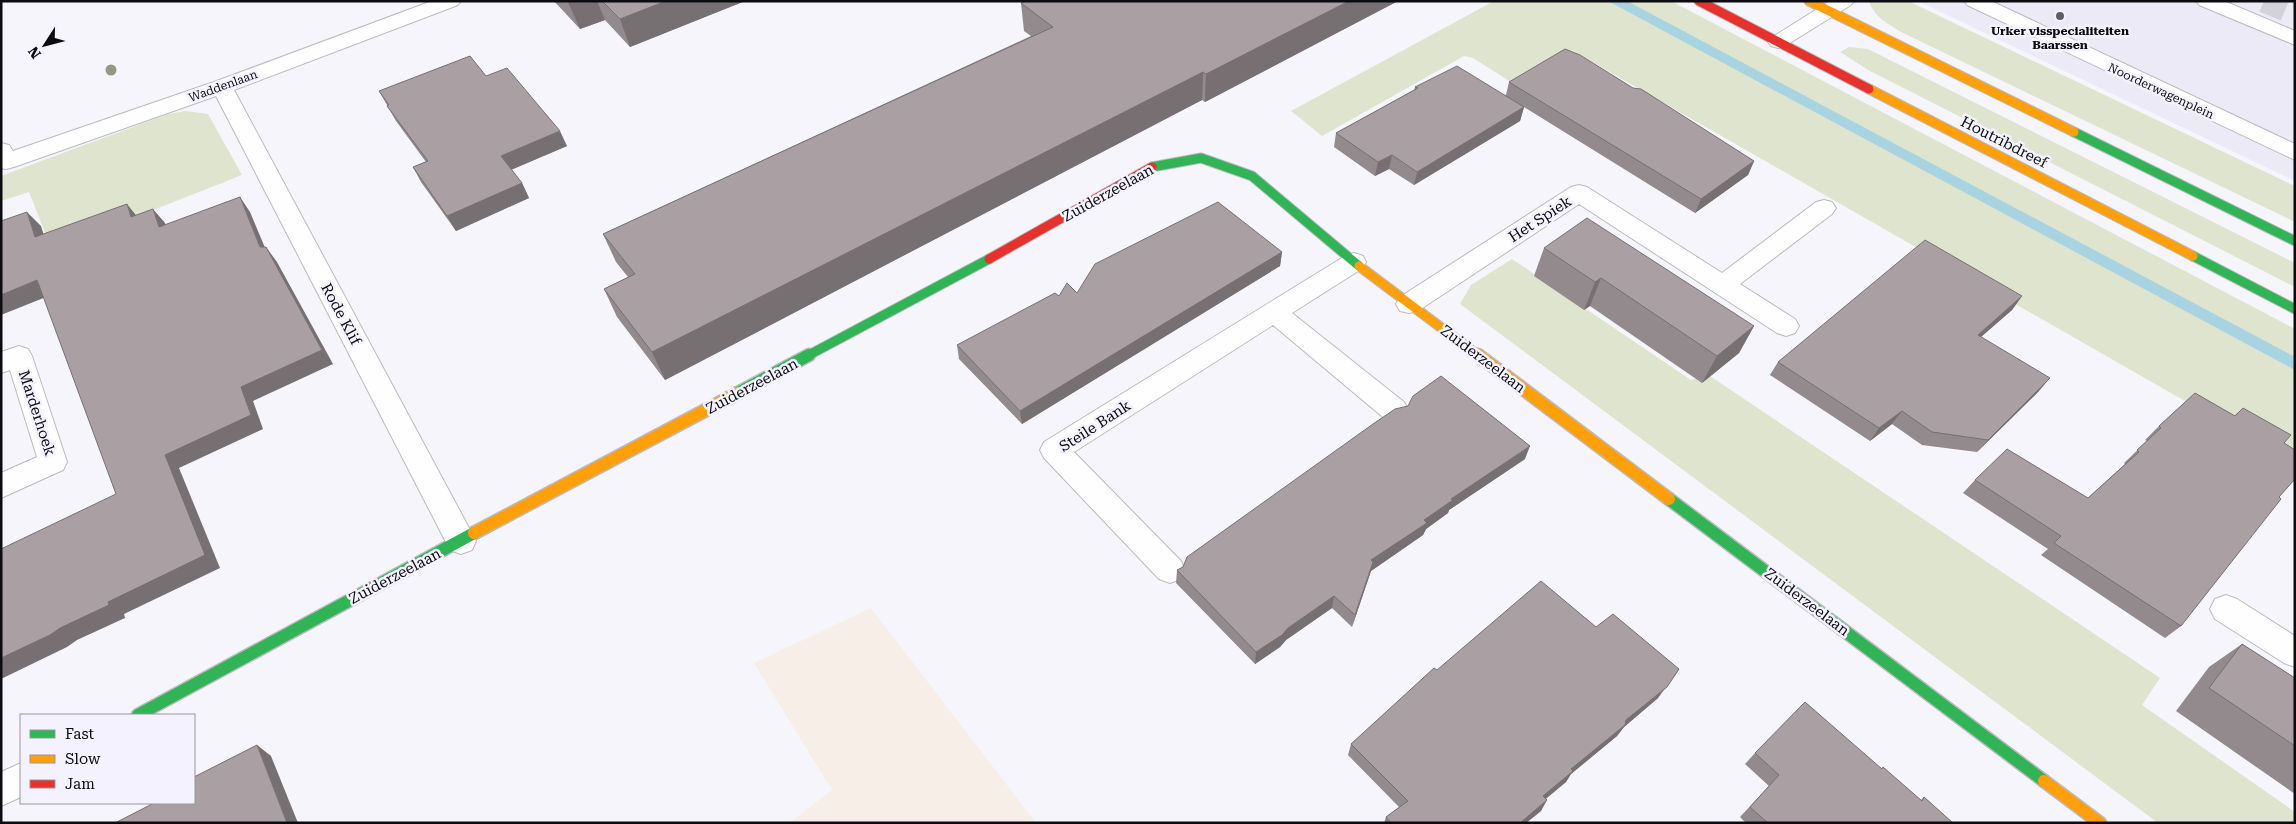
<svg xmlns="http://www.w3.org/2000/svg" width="2296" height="824" viewBox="0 0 2296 824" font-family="'Roboto Serif',serif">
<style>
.built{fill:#edeaf8}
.education{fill:#f6eee7}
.green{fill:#dfe4cf}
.water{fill:#a8d3e0}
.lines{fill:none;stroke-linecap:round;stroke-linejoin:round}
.street-tunnel{stroke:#d3d2d8;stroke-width:23;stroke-dasharray:23 11;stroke-linecap:butt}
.street-casing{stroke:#bbbabf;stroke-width:2}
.fast-far1-casing{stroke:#bbbabf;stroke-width:11}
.fast-casing{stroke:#bbbabf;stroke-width:15}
.slow-far1-casing{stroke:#bbbabf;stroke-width:11}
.slow-casing{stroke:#bbbabf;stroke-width:15}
.jam-casing{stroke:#bbbabf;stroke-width:11}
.street{fill:#fefeff;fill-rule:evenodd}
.fast-far1{stroke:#30b455;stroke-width:9}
.fast{stroke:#30b455;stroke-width:12}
.slow-far1{stroke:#ff9f0a;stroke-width:9}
.slow{stroke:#ff9f0a;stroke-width:12}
.jam{stroke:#e5322d;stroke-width:9}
.tree{fill:#94997f}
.wall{fill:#928a8c}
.shaded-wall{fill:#777072}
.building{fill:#aaa0a3;stroke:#777072}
.poi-dot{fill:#5e5d62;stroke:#f5f2ff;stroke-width:2}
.labels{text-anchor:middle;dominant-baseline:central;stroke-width:5;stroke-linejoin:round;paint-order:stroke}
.far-poi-label{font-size:12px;font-weight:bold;fill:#0c0b0f;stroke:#f5f2ff}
.far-street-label{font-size:12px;fill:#0c0b0f;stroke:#f5f2ff}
.street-label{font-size:15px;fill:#0c0b0f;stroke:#f5f2ff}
</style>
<rect width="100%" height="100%" fill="#f6f5fc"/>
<path class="built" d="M1918,1H2295V181Z"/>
<path class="education" d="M871,608L1036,823H789L832,790L754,663Z"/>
<path class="green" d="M1494,1H1671L2295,329V464L1573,51L1514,84L1473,58L1464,56L1322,136L1291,111Z
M1869,1H1908L2295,186V222L1901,32C1887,23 1874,17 1869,1Z
M1849,47L1868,49L2295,263V287L1870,71L1840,52Z
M186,111L208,114L242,175L52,250L29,192L1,201V176L168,114Z
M1512,259L1691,380L1707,374L2160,678L2142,705L2295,812V823H2158L1460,304L1471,285Z"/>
<path class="water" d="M1608,1H1627L2295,357V370Z"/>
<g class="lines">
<path class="street-tunnel" d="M2264,1L2295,14"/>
<g class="street-casing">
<path id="street" d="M432,1H461L458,5L234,90L476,541L472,550L461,554L450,550L216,96L14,167L6,169L1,168V143L9,145L13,151L214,82Z
M1830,1H1854L1851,5L1785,46L1778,48L1771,46L1768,42L1771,38Z
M1964,1H1991L2295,144V160L1967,5Z
M2196,1H2224L2295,31V45L2199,5Z
M1579,185L1587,187L1722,273L1816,202L1824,200L1832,202L1836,208L1832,214L1740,284L1795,319L1799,326L1795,333L1786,336L1777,333L1579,204L1418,311L1409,313L1400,311L1396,304L1400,297L1571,187Z
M1354,253L1363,256L1366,262L1363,268L1292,313L1404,402L1408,410L1404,418L1394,421L1384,418L1273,325L1074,452L1181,561L1185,570L1181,579L1170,583L1159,579L1044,458L1040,450L1044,442L1345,256Z
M19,346L28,349L32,356L67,462L63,470L1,498V473L37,457L10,370L1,373V352Z
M2226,595L2237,599L2295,636V667L2284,663L2215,619L2210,609L2215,599Z
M21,763V797L1,806V772Z"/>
</g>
<g class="fast-far1-casing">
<path id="fast-far1" d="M2074,132L2295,241
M1152,167L1201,158L1252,176L1359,266
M2193,256L2295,309
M807,356L989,259"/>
</g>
<g class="fast-casing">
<path id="fast" d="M738,393L809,355
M1669,499L2044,781
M138,715L474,533"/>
</g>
<g class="slow-far1-casing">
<path id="slow-far1" d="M1809,1L2074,132
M1869,89L2193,256
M1359,266L1479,356"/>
</g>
<g class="slow-casing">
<path id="slow" d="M1478,355L1669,499
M474,533L738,393
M2044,781L2100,823"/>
</g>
<g class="jam-casing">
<path id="jam" d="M1699,1L1869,89
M989,259L1152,167"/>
</g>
<use href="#street" class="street"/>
<use href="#fast-far1" class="fast-far1"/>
<use href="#fast" class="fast"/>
<use href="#slow-far1" class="slow-far1"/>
<use href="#slow" class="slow"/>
<use href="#jam" class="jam"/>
</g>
<circle class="tree" cx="111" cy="70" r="5.5"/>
<path class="wall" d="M554,1H745L630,47L605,20L580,29Z
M1398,1L1205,102L1202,100L665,380L617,317L604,289L628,277L616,262L603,234L1031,36L1024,31L1021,3Z
M486,76L567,146L511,170L522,183L529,198L456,231L421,182L413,167L426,162L396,121L379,91Z
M1509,82L1633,88L1754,161L1748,175L1695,213L1524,107L1520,121L1414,185L1389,169L1375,176L1334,147L1336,133L1414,90L1415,87L1506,95Z
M1544,248L1754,326L1739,353L1702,383L1590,306L1584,310L1534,276Z
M1282,252L1280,266L1022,424L959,359L957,345L1059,296Z
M2022,296L2012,310L1981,337L2039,391L1977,452L1922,445L1892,424L1870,441L1770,375L1778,362Z
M2243,408L2284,443L2279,497L2181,626L2165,638L2041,555L2048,549L1963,493L1975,480L2088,498L2125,464L2124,463L2147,441L2145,440L2159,426L2234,416Z
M1525,459L1449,510L1448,513L1426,529L1423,535L1371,571L1352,627L1332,608L1286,640L1280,647L1255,664L1176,583L1177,570Z
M2242,644L2295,678V794L2176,711L2209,667Z
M1437,670L1658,698L1624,727L1617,736L1571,774L1566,782L1546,799L1541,811L1526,823H1384L1386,817L1399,807L1348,755L1351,744Z
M1755,753L1882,769L1921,800L1924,797L1953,823H1746L1740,817L1769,786L1745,764Z"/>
<path class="shaded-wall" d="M569,1H597L605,20L580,29L568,2Z
M666,1H745L630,47L620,19Z
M1349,1H1398L1205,102L1206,74Z
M1203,72L1202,100L665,380L652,352Z
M1524,107L1520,121L1414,185L1417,172Z
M560,131L567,146L508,171L501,156Z
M1392,155L1389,169L1375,176L1378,162Z
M1754,161L1748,175L1695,213L1701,199Z
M522,183L529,198L456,231L447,216Z
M240,197L250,212L271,262L260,247Z
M127,204L139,219L131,217Z
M153,209L165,223L171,241L159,227Z
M27,212L41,226L49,251L35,237Z
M266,247L277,262L333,364L253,401L263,429L179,468L220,568L124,614L125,618L77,640L67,647L1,679V658L60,628L108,602L165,455L241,387Z
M1282,252L1280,266L1022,424L1020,411Z
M1601,278L1590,306L1584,310L1595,282Z
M37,280L51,295L1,315V295Z
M2022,296L2012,310L1968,348L1978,335Z
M1754,326L1739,353L1702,383L1717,356Z
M2050,378L2039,391L1977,452L1988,440Z
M1902,411L1892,424L1870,441L1879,428Z
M1530,446L1525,459L1449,510L1448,513L1426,529L1423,535L1371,571L1352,627L1371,560L1451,499Z
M1334,596L1332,608L1286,640L1280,647L1255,664L1256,652L1288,628Z
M1679,669L1658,698L1624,727L1617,736L1571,774L1566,782L1536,806L1543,796L1571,769L1626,720Z
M257,745L271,756L298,823H287Z
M1547,800L1541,811L1526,823H1520Z"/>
<path class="building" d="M602,1H666L620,19Z
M1026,1H1349L1206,74L1203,72L652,352L604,289L635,274L603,234L1053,27L1021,3Z
M1565,49L1580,55L1633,88L1641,89L1754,161L1701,199L1509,82Z
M470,56L486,76L507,68L560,131L501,156L522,183L447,216L413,167L428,161L387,106L389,105L379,91Z
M1457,66L1524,107L1417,172L1392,155L1378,162L1336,133L1418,88L1415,87Z
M240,197L260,247H266L322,350L241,387L251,415L165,455L205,555L108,602L109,605L60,628L50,635L1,658V549L116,494L37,280L1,295V221L27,212L35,237L127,204L131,217L153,209L159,227Z
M1218,202L1282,252L1020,411L957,345L1055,293L1059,296L1067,283L1077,293L1095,264Z
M1587,218L1754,326L1717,356L1601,278L1595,282L1544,248Z
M1925,240L2022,296L1978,335L2050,378L1988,440L1932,432L1902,411L1879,428L1778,362Z
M1441,376L1530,446L1451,499L1453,500L1424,520L1427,523L1371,560L1373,562L1355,615L1334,596L1288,628L1282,635L1256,652L1177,570L1183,567L1187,557L1373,424L1395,409L1408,406L1413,396Z
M2195,393L2235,416L2243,408L2291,435L2284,443L2295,450V479L2279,497L2281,499L2181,626L2054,543L2061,536L1975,480L2007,449L2088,498L2139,452L2137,450L2161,428L2159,426Z
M1541,581L1596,627L1613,614L1679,669L1667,687L1626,720L1625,725L1571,769L1573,771L1543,796L1547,800L1520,823H1391L1386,817L1408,801L1351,744L1434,668L1437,670Z
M2242,644L2295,678V746L2209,688Z
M1805,702L1882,769L1883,767L1922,801L1924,797L1953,823H1768L1750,807L1779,775L1755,753Z
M257,745L287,823H115L154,803H194V777Z"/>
<circle class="poi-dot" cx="2060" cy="16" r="5"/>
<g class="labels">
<g class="far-poi-label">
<text x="2060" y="31">Urker visspecialiteiten<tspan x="2060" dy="14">Baarssen</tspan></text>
</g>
<g class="far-street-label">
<text transform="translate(223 86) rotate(-20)">Waddenlaan</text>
<text transform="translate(2161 91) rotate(25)">Noorderwagenplein</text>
</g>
<g class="street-label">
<text transform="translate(2004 142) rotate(27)">Houtribdreef</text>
<text transform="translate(1108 193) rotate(-29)">Zuiderzeelaan</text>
<text transform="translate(1540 219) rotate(-33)">Het Spiek</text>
<text transform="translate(341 314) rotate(62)">Rode Klif</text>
<text transform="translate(1483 359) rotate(37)">Zuiderzeelaan</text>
<text transform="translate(752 386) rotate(-28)">Zuiderzeelaan</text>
<text transform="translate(37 413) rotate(72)">Marderhoek</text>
<text transform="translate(1095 426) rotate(-33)">Steile Bank</text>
<text transform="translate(395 576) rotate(-28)">Zuiderzeelaan</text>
<text transform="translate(1807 602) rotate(37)">Zuiderzeelaan</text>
</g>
</g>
<rect width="2296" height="824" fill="none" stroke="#0c0b0f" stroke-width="5"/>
<rect x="20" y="714" width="175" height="90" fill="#f5f2ff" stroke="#98969f"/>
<rect x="30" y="730" width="25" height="8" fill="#30b455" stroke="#98969f"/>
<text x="65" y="739" font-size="15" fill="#0c0b0f">Fast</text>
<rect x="30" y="755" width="25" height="8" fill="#ff9f0a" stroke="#98969f"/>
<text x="65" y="764" font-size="15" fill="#0c0b0f">Slow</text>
<rect x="30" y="780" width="25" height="8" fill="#e5322d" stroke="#98969f"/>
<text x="65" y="789" font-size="15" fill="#0c0b0f">Jam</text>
<g transform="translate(45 45) rotate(234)" stroke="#f5f2ff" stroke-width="4" paint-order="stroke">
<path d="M0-4L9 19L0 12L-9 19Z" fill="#0c0b0f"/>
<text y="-8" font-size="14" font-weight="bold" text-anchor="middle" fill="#0c0b0f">N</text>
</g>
</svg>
